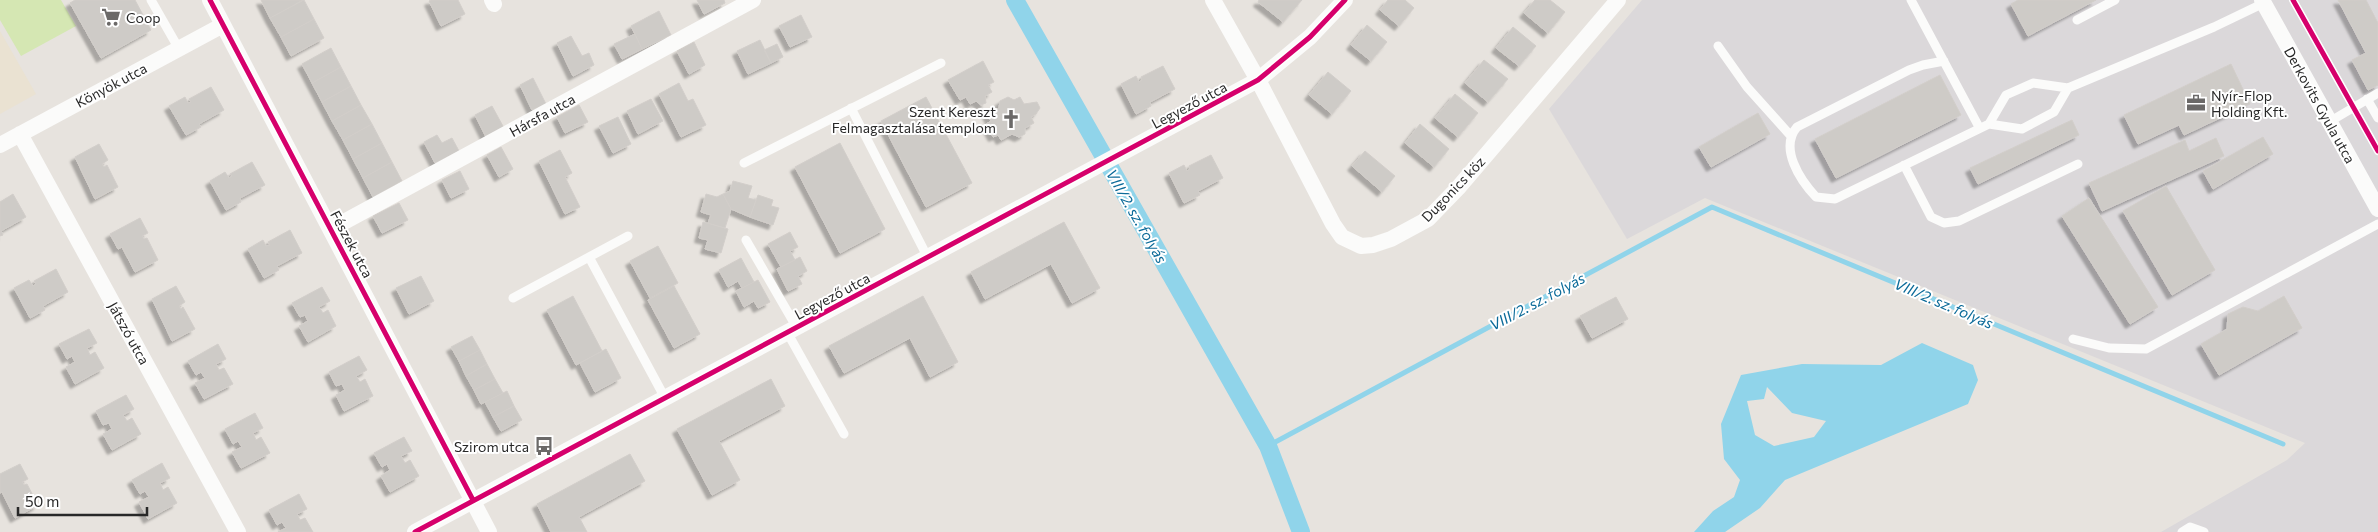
<svg xmlns="http://www.w3.org/2000/svg" width="2378" height="532" viewBox="0 0 2378 532" font-family="Commissioner,sans-serif">
<style>
.industrial{fill:#dbd8da}
.education{fill:#eae2d2}
.pitch{fill:#d5e7b3}
.water{fill:#90d4ea;fill-rule:evenodd}
.lines{fill:none;stroke-linecap:round;stroke-linejoin:round}
.stream{stroke:#90d4ea;stroke-width:5}
.canal{stroke:#90d4ea;stroke-width:18}
.building{fill:#cecbc7;stroke:#d2ceca;filter:url(#shadow)}
.lane{stroke:#fbfbfa;stroke-width:9}
.street{stroke:#fbfbfa;stroke-width:16}
.cycleway-casing{stroke:#fff;stroke-width:8}
.cycleway{stroke:#d6006c;stroke-width:5}
.labels{text-anchor:middle;dominant-baseline:central;stroke-width:4;stroke-linejoin:round;paint-order:stroke}
.poi-label{font-size:14px;fill:#282828;stroke:#fff;text-anchor:start}
.street-label{font-size:14px;fill:#282828;stroke:#fff}
.water-label{font-size:15px;font-style:italic;fill:#0c6b99;stroke:#fff}
</style>
<defs>
<filter id="shadow"><feDropShadow dx="-4.5" dy="4.5" stdDeviation="1" flood-color="#0004"/></filter>
</defs>
<rect width="100%" height="100%" fill="#e7e3de"/>
<path class="industrial" d="M1642,0H2378V532H2161L2287,460L2305,443L1705,198L1627,239L1549,109Z"/>
<path class="education" d="M0,31L36,94L0,114Z"/>
<path class="pitch" d="M0,0H61L76,26L21,56L0,20Z"/>
<path class="water" d="M1922,343L1973,365L1978,380L1968,404L1785,480L1760,508L1725,532H1694L1713,511L1734,497L1740,480L1724,459L1721,424L1741,375L1802,364L1881,365ZM1767,387L1792,413L1826,421L1814,437L1774,446L1755,435L1747,401L1764,399Z"/>
<g class="lines">
<path class="stream" d="M1268,446L1712,207L2283,444"/>
<path class="canal" d="M1015,0L1268,446L1301,532"/>
</g>
<path class="building" d="M75,0H135L151,30L101,58L70,3Z
M261,0H303L270,18Z
M304,0L314,19L281,37L270,18Z
M431,0H458L465,14L441,26L429,1Z
M697,0H724L725,3L704,14Z
M1259,0H1302L1283,22L1258,2Z
M1388,0H1405L1414,8L1399,26L1380,10Z
M1535,0H1550L1565,12L1548,33L1524,13Z
M2018,0H2096L2028,36L2011,4Z
M2338,0H2366L2378,23V85L2368,90L2352,60L2366,53Z
M659,11L671,35L642,49L631,26Z
M801,15L812,37L790,47L779,26Z
M314,19L324,38L291,56L281,37Z
M1367,25L1387,42L1371,61L1351,45Z
M1513,27L1536,46L1519,66L1496,48Z
M635,34L642,49L622,59L614,44Z
M571,36L582,56L589,53L594,65L573,76L557,43Z
M760,40L771,63L748,74L737,51Z
M694,42L705,65L689,74L677,51Z
M777,44L783,57L771,63L764,50Z
M331,48L341,67L312,83L302,64Z
M1484,60L1508,79L1488,102L1465,83Z
M983,61L994,82L988,85L992,92L985,96L986,103L981,105L976,101L970,104L966,97L960,100L948,80Z
M2231,64L2250,104L2184,135L2179,125L2138,144L2124,115Z
M1163,66L1175,89L1150,102L1151,106L1136,114L1121,84L1136,76L1139,82L1142,80L1141,77Z
M341,67L351,86L322,102L312,83Z
M1328,72L1351,91L1332,114L1309,95Z
M1940,75L1961,115L1836,178L1815,139Z
M533,78L546,104L532,110L520,85Z
M679,83L688,101L693,99L706,125L681,137L659,94Z
M351,86L361,105L332,121L322,102Z
M211,87L224,110L199,124L201,127L186,135L169,106L185,97L188,103L191,102L189,99Z
M1455,94L1478,113L1458,137L1435,118Z
M926,97L972,183L926,207L881,121Z
M1008,97L1014,100L1020,97L1024,104L1037,102L1040,108L1036,114L1031,117L1034,123L1025,128V134L1019,137L1012,134L1001,140L998,135L993,137L986,124L991,121L987,114L999,108L1000,101Z
M651,99L663,121L638,134L627,111Z
M361,105L372,124L343,140L332,121Z
M579,105L588,122L565,133L557,117Z
M492,106L504,128L486,137L475,115Z
M1758,113L1770,134L1711,167L1699,147Z
M618,117L631,144L613,153L599,126Z
M2072,120L2079,135L1978,184L1970,168Z
M372,124L382,143L353,159L343,140Z
M1420,124L1449,149L1434,167L1405,143Z
M437,135L442,143L452,138L459,151L435,163L424,142Z
M2263,137L2273,154L2213,189L2203,171Z
M2216,138L2224,156L2102,211L2089,183L2185,140L2189,151Z
M382,143L392,162L363,178L353,159Z
M840,143L885,229L840,253L795,167Z
M99,144L108,160L102,164L104,167L107,165L118,187L95,199L75,157Z
M501,147L513,169L499,177L487,155Z
M560,150L572,173L565,177L580,207L565,214L539,161Z
M1365,151L1395,176L1382,192L1352,166Z
M1211,155L1223,178L1198,191L1200,195L1184,203L1169,173L1184,165L1187,171L1190,169L1189,166Z
M252,162L265,185L240,198L241,202L226,210L210,181L225,172L229,178L232,176L230,174Z
M392,162L402,181L373,197L363,178Z
M460,171L469,189L451,198L442,180Z
M733,181L752,186L748,198L756,200L750,217L731,209L723,194L730,191Z
M2166,186L2215,270L2172,295L2123,211Z
M13,194L26,217L1,231L3,235L0,236V202Z
M706,194L717,197L723,194L731,209L725,228L708,223L711,215L701,212Z
M758,195L773,200L771,206L779,208L773,225L750,217Z
M2089,198L2158,307L2130,324L2062,216Z
M399,203L408,220L382,233L373,216Z
M140,218L148,233L142,236L144,239L147,238L158,260L135,272L122,247L118,249L110,234Z
M703,222L728,229L721,253L705,249L708,240L699,238Z
M1064,222L1100,288L1072,303L1051,264L985,299L971,272Z
M290,230L302,253L277,266L279,270L264,278L248,249L263,240L266,246L270,245L268,242Z
M790,232L798,247L790,251L795,260L781,267L768,244Z
M658,246L678,283L650,298L630,261Z
M800,257L807,271L798,276L802,284L788,291L777,269Z
M741,258L754,282L742,288L738,281L728,287L719,270Z
M56,269L68,292L43,306L45,310L30,318L14,288L29,280L33,286L36,284L34,281Z
M421,276L434,301L409,314L396,288Z
M758,280L770,302L758,308L754,301L744,307L736,291Z
M176,286L185,302L179,306L181,309L183,307L195,329L172,341L152,299Z
M674,286L700,334L674,348L648,300Z
M322,287L330,301L319,307L323,313L328,310L336,326L308,342L299,326L308,321L305,315L300,317L292,303Z
M573,296L602,351L576,365L547,310Z
M923,296L958,362L930,377L910,338L844,373L829,346Z
M2284,296L2302,328L2219,375L2201,344L2227,329L2228,314L2243,307L2258,311Z
M1616,297L1628,319L1592,338L1580,316Z
M89,329L97,343L87,348L90,355L95,352L104,368L75,384L66,367L75,362L72,356L67,359L59,344Z
M472,336L480,350L459,361L451,347Z
M218,344L226,359L216,364L219,370L224,368L233,384L204,399L195,383L205,378L201,372L196,375L188,361Z
M606,349L621,378L595,392L580,363Z
M480,350L487,364L466,376L459,361Z
M359,356L367,370L356,376L360,382L365,379L373,396L344,411L336,395L345,390L342,384L336,386L329,372Z
M487,364L495,379L474,390L466,376Z
M495,379L503,393L481,404L474,390Z
M771,379L785,406L719,441L740,480L712,495L677,429Z
M507,391L514,406L493,417L485,402Z
M126,395L134,409L123,415L127,421L132,418L141,434L112,450L103,434L112,429L109,423L103,425L96,411Z
M514,406L522,420L501,431L493,417Z
M255,413L263,428L253,433L256,440L261,437L270,453L241,468L232,452L242,447L238,441L233,444L225,429Z
M404,437L412,451L401,456L405,463L410,460L419,476L390,492L381,476L390,470L387,464L382,467L374,453Z
M630,454L645,481L579,517L587,532H551L537,504Z
M162,463L170,478L160,483L163,490L168,487L177,503L148,519L139,502L149,497L145,491L140,494L132,480Z
M20,464L28,479L22,482L24,485L27,484L38,505L15,518L2,492L0,493V474Z
M299,494L307,509L297,514L300,520L305,518L313,532H278L286,528L282,522L277,525L269,510Z"/>
<g class="lines">
<path class="lane" d="M151,0L179,49
M1911,0L1979,127
M2077,20L2115,0
M1718,46L1747,87L1790,135
M1944,61L1923,65L1909,70L1797,127C1779,148 1800,180 1816,197L1835,199L1989,124L2006,95L2033,83L2068,88L2214,27L2264,3
M2367,99L2378,118
M851,108L928,258
M2329,122L2378,93
M1989,124L2022,129L2054,112L2068,88
M744,163L941,63
M1904,165L1931,217L1944,223L1959,221L2078,164
M746,240L797,328
M589,257L665,398
M513,298L628,236
M787,332L844,434
M2073,339L2109,348L2146,349L2378,224
M2182,532L2190,527L2204,532"/>
<path class="street" d="M210,0L489,532
M492,0L494,4
M1213,0L1258,80L1333,224L1342,237L1361,246L1373,245L1391,239L1428,219L1458,188L1618,0
M2262,0L2378,209
M20,134L238,532
M0,145L223,25
M331,229L753,0
M415,532L1258,80L1310,37L1345,0"/>
<g class="cycleway-casing">
<path id="cycleway" d="M210,0L473,500
M2293,0L2378,151
M415,532L1258,80L1310,37L1345,0"/>
</g>
<use href="#cycleway" class="cycleway"/>
</g>
<defs>
<g id="supermarket-bare" transform="scale(1.5)"><path d="M-6-5.5h2.5l.6 2H6L4.5 2H-2.5L-4.4-4H-6ZM-1.5 3.2a1.3 1.3 0 1 0 .1 0ZM3 3.2a1.3 1.3 0 1 0 .1 0Z" fill="#6b6968" stroke="#fff" stroke-width="2.5" paint-order="stroke"/></g>
<g id="office-bare" transform="scale(1.5)"><path d="M-6-3h4V-5.5h4V-3h4V5H-6ZM-1-4.5V-3h2v-1.5ZM-6 0V1H6V0Z" fill="#6b6968" stroke="#fff" stroke-width="2.5" paint-order="stroke"/></g>
<g id="church-bare" transform="scale(1.5)"><path d="M-1.2-6h2.4v3.5h3.3v2.4h-3.3V6h-2.4V-.1h-3.3v-2.4h3.3Z" fill="#6b6968" stroke="#fff" stroke-width="2.5" paint-order="stroke"/></g>
<g id="bus-bare" transform="scale(1.5)"><path d="M-5-6H5V4H4V6H2V4H-2V6H-4V4H-5ZM-3.5-4V0h7V-4ZM-3.5 1.2v1.5H-2V1.2ZM2 1.2v1.5H3.5V1.2Z" fill="#6b6968" stroke="#fff" stroke-width="2.5" paint-order="stroke"/></g>
</defs>
<g fill-rule="evenodd">
<use href="#supermarket-bare" x="111" y="17"/>
<use href="#office-bare" x="2196" y="103"/>
<use href="#church-bare" x="1011" y="119"/>
<use href="#bus-bare" x="544" y="446"/>
</g>
<g class="labels">
<g class="poi-label">
<text x="126" y="17">Coop</text>
<text x="2211" y="95">Nyír-Flop<tspan x="2211" dy="16">Holding Kft.</tspan></text>
<text x="996" y="111" text-anchor="end">Szent Kereszt<tspan x="996" dy="16">Felmagasztalása templom</tspan></text>
<text x="529" y="446" text-anchor="end">Szirom utca</text>
</g>
<g class="street-label">
<text transform="translate(111 85) rotate(-28)">Könyök utca</text>
<text transform="translate(1189 105) rotate(-28)">Legyező utca</text>
<text transform="translate(2320 105) rotate(61)">Derkovits Gyula utca</text>
<text transform="translate(542 115) rotate(-29)">Hársfa utca</text>
<text transform="translate(1453 189) rotate(-46)">Dugonics köz</text>
<text transform="translate(352 244) rotate(62)">Fészek utca</text>
<text transform="translate(832 296) rotate(-28)">Legyező utca</text>
<text transform="translate(129 333) rotate(61)">Játszó utca</text>
</g>
<g class="water-label">
<text transform="translate(1137 216) rotate(60)">VIII/2. sz. folyás</text>
<text transform="translate(1537 301) rotate(-28)">VIII/2. sz. folyás</text>
<text transform="translate(1944 303) rotate(23)">VIII/2. sz. folyás</text>
</g>
</g>
<path d="M18 507v8h129v-8" fill="none" stroke="#282828" stroke-width="2.5"/>
<text x="25" y="507" font-size="15" fill="#282828" stroke="#ffffff" stroke-width="4" paint-order="stroke">50 m</text>
</svg>
